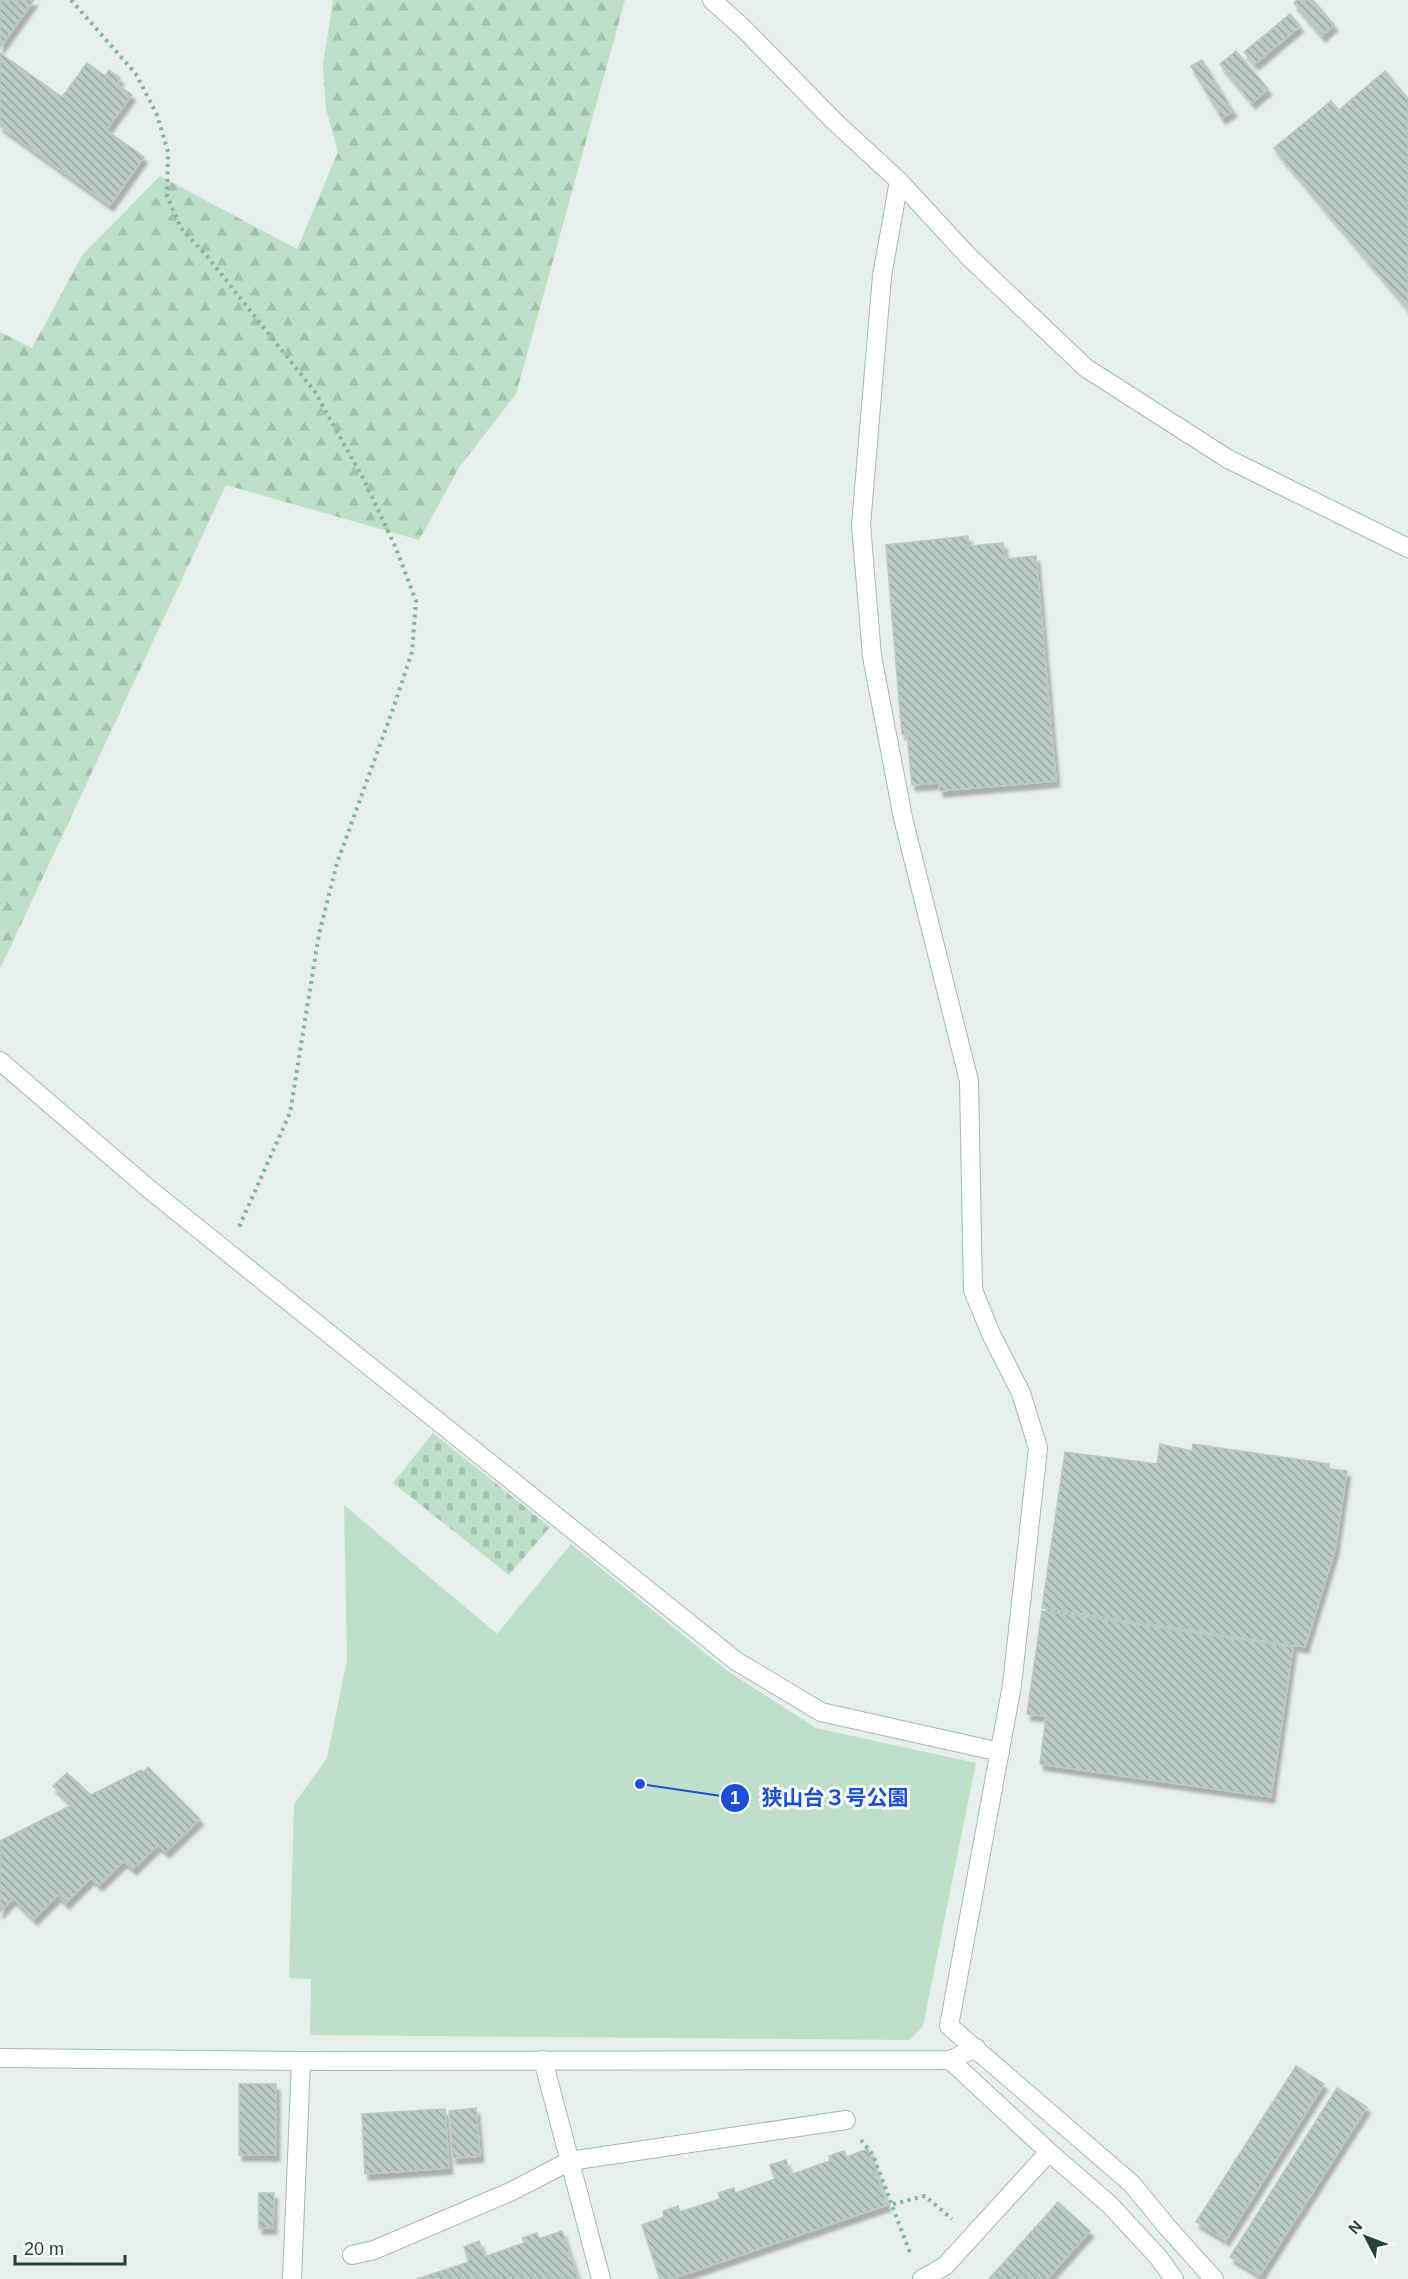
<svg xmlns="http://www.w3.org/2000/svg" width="1408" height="2279" viewBox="0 0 1408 2279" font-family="Arial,'Noto Sans JP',sans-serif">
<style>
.green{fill:#bfe0c8}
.forest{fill:url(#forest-firs)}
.cemetery{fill:url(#cemetery-stones)}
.building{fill:url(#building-back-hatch);stroke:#b8c9c2;stroke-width:1.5;filter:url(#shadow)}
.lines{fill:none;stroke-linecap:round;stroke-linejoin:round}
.service-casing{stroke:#a8b8b2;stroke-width:20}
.minor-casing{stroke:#a8b8b2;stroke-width:20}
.tertiary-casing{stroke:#a8b8b2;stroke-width:20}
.path{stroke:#86b3a5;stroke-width:4;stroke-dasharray:3 4.5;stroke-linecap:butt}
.service{stroke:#fff;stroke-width:18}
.minor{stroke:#fff;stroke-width:18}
.tertiary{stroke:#fff;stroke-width:18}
.leader{fill:none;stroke:#1d4ed8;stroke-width:2}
.callout-dot{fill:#1d4ed8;stroke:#f7fbf9;stroke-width:2}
.mark-label{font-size:18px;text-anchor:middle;font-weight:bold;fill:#fff}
.callout-label{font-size:21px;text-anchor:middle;font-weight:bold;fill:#1d4ed8;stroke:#f7fbf9;stroke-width:6;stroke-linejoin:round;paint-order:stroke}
</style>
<defs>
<pattern id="forest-firs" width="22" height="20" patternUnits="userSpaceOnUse" patternTransform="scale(1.5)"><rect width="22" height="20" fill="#bfe0c8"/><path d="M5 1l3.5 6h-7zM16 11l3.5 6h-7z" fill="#a4c1ad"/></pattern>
<pattern id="cemetery-stones" width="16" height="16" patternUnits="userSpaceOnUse" patternTransform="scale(1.5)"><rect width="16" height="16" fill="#bfe0c8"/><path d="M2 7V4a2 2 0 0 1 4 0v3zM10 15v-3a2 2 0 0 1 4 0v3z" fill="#a4c1ad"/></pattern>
<pattern id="building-back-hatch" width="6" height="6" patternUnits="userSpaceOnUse" patternTransform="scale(1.5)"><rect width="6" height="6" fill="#bbcac4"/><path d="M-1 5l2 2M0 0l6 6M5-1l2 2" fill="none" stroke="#98a6a0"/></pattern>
<filter id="shadow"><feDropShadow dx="3.5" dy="6" stdDeviation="1.5" flood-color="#0004"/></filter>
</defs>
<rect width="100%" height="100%" fill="#e6efeb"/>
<path class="green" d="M344,1505L497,1634L571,1544L726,1670L816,1728L976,1763L923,2026L910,2040L310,2035L311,1979L289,1978L294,1804L327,1758L347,1660Z"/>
<path class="forest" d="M333,0H625L516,394L460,466L419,540L226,485L0,969V332L32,348L83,254L160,176L297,249L338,152L326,109L323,65Z"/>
<path class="cemetery" d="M433,1433L550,1527L509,1575L393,1483Z"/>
<path class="building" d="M0,0H34L0,48Z
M1297,0H1313L1334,25L1322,36L1294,3Z
M1290,14L1300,26L1255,64L1244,52Z
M1236,51L1268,89L1252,103L1220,64Z
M0,53L62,97L87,63L105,76L109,70L120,78L117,84L132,95L106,130L144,157L110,205L0,126Z
M1202,60L1233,111L1222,118L1191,66Z
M1385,71L1408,99V309L1274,148L1331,101L1339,110Z
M968,536V546L1003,543L1005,559L1036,556L1056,781L940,791L939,783L912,785L907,733L902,734L886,545Z
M1160,1444L1192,1451L1193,1444L1329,1464V1469L1347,1471L1335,1550L1305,1647L1042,1608L1065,1452L1157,1464Z
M1042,1611L1293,1647L1271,1797L1040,1764L1046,1716L1027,1714Z
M148,1767L200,1819L166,1852L158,1845L133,1869L124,1861L99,1885L91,1878L66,1903L58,1895L34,1919L13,1898L0,1912V1841L72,1805L53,1786L67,1773L91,1795L141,1770L144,1772Z
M1296,2066L1324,2084L1226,2240L1196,2222Z
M239,2084H276V2155H239Z
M1337,2088L1367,2107L1260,2275L1230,2257Z
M476,2108L480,2156L453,2158L449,2111Z
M445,2109L449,2168L365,2174L362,2114Z
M868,2149L887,2205L671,2279H660L642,2225L664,2217L663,2211L678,2206L680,2212L720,2199L718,2193L734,2188L735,2193L775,2179L770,2165L786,2160L790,2175L830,2161L829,2156L844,2151L846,2157Z
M259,2193H274L273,2228H259Z
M1058,2202L1090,2231L1047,2279H989Z
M562,2231L578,2279H417L469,2262L464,2247L479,2241L484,2257L524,2243L522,2238L537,2233L539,2239Z"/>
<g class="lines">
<g class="service-casing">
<path id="service" d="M543,2060L601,2279
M950,2060L1049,2152L1110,2205L1159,2258L1174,2279
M352,2255L374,2250L510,2192L570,2161L846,2120
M922,2279L945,2266L1049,2152"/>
</g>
<g class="minor-casing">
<path id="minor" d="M899,181L882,276L861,525L872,656L903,818L969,1081L973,1290L991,1334L1021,1393L1038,1448L1012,1685L949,2026L1132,2184L1168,2228L1214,2279
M0,1061L149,1189L736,1661L821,1712L1000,1752
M0,2058L301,2061L950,2060L976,2048
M292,2279L301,2061"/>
</g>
<g class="tertiary-casing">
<path id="tertiary" d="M712,0L743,28L834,121L899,181L969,257L1086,368L1228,459L1408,548"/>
</g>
<path class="path" d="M71,0L136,74L157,115L168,152L167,196L181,228L206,255L315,392L364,480L395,546L416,601L412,652L393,709L337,863L319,934L290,1113L239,1227
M861,2140L873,2155L910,2253
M893,2204L925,2196L952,2219"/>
<use href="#service" class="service"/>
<use href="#minor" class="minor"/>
<use href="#tertiary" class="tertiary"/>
</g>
<path class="leader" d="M640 1784L735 1798"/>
<g class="callout-dot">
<circle cx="640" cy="1784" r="6"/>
<circle cx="735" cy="1798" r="15"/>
</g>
<g class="mark-label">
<text x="735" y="1804">1</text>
</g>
<g class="callout-label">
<text x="835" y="1805">狭山台３号公園</text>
</g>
<g transform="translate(1366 2237) rotate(312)" stroke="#f7fbf9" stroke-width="4.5" paint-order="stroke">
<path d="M0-4.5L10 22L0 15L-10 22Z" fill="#24423a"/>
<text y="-9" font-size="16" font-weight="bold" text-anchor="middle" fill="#24423a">N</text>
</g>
<path d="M15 2255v9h110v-9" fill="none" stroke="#24423a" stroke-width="3"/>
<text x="24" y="2255" font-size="18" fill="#24423a" stroke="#f7fbf9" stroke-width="4.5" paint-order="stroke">20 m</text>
</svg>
